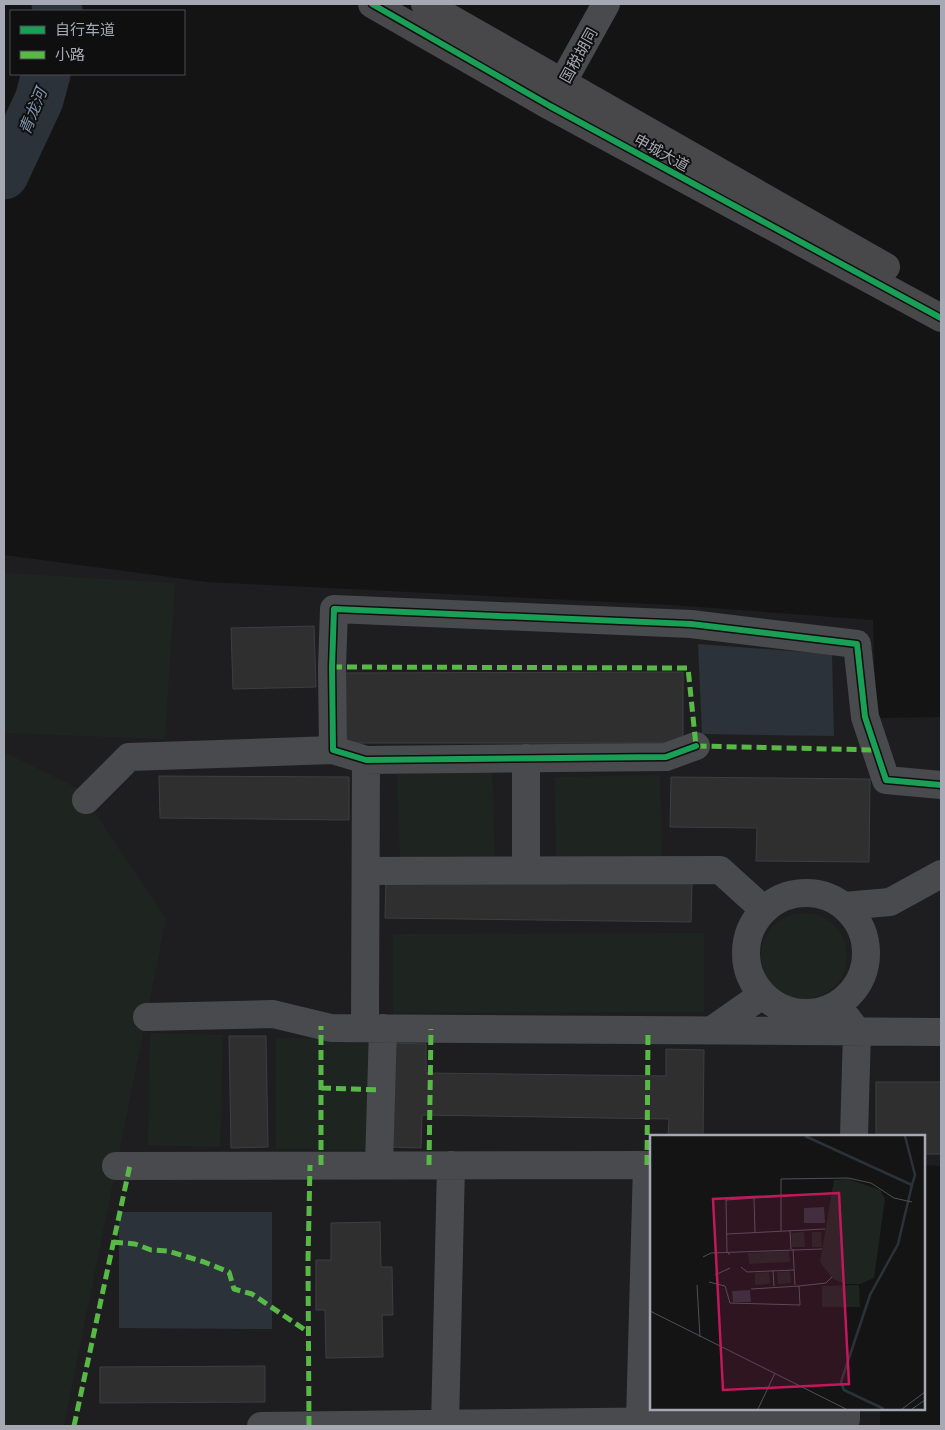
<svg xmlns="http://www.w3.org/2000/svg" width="945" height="1430" viewBox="0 0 945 1430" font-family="Barlow,'Noto Sans SC',sans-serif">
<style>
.built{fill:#1e1e20}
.green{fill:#1e2520}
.water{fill:#2c3239}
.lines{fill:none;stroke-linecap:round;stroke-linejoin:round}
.river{stroke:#2c3239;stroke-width:49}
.building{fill:#2f2f30;stroke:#3d3e41}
.street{stroke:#494a4d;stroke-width:28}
.secondary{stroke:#48484b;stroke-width:28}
.quiet{stroke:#58b947;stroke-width:5;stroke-dasharray:10 5;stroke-linecap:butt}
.cycleway-casing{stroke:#0f0f10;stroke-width:9}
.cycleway{stroke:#1a9f57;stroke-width:6}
.labels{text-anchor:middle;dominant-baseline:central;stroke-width:4;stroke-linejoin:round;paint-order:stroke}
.street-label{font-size:15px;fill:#a6a9b4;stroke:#0f0f10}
.water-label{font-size:16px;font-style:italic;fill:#8093ad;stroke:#0f0f10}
.inset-river{fill:none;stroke:#2c3239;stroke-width:2.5}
.inset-road{fill:none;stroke:#4e5055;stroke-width:1}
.view{fill:#c2185b;fill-opacity:0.15;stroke:#c2185b;stroke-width:2.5}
.inset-edge{fill:none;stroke:#a6a9b4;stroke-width:2.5}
</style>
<rect width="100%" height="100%" fill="#141415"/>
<path class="built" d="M4,555L207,582L672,605L873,620L876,718L941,717V1166L924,1165V1136H651V1409H880V1426H4Z"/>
<path class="green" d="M4,573L175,583L165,739L4,733Z
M4,752L79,789L166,919L64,1426H4Z
M492,771L495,861L400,864L397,774Z
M660,775L662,864L556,866L555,777Z
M761 956a43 43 0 1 1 86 0a43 43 0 1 1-86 0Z
M704,933V1012L393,1013V934Z
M150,1033L223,1035L220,1147L148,1145Z
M276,1038L376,1039L375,1150L276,1149Z"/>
<path class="water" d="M698,644L832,654L834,736L702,734Z
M119,1212H272V1329L119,1328Z"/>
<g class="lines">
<path class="river" d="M56,4L58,11
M4,175L39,100L46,74"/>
</g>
<path class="building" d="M314,626L316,687L233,689L231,628Z
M683,672V743H341V673Z
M159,776L349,777V820L160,818Z
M671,777L870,779L869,862L756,861L757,828L670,827Z
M386,878L692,882L691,922L385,918Z
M229,1036H266L268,1147L231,1148Z
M388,1043L426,1044V1073L666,1076V1049L704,1050L703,1136H668L669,1119L422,1115L421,1148L387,1147Z
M876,1082H941V1154H924V1136H876Z
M380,1222L381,1267H392L393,1315H382L383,1357L326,1358L325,1310H316V1260H331V1223Z
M265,1366V1402L100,1403V1367Z"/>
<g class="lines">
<path class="street" d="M551,103L606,4
M696,746L666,757L366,760L333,750L332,667L334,609L691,624L857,644L865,717L886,780L941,785
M526,758V870
M86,800L129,757L333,750
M366,871L720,870L763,909
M746 953a60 60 0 1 1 120 0a60 60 0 1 1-120 0Z
M844,906L890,902L941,874
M147,1017L273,1014L331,1028L941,1032
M846,1017L857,1031L854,1136
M365,1028L366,760
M712,1030L762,995
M379,1165L383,1028
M116,1166L651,1165
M640,1421L647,1165
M261,1426L846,1419V1409
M445,1426L451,1165"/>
<path class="secondary" d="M372,4L550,106L941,318
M425,4L886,267"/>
<path class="quiet" d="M332,667L688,668L696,746L876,750
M321,1088L381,1090
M321,1165V1026
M429,1165L431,1029
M647,1165L648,1030
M113,1242L135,1244L151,1250L168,1251L204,1262L229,1272L234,1289L252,1294L308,1332
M74,1426L130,1165
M309,1426L308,1261L310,1165"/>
<g class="cycleway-casing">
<path id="cycleway" d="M372,4L550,106L941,318
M696,746L666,757L366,760L333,750L332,667L334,609L691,624L857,644L865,717L886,780L941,785"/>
</g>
<use href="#cycleway" class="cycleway"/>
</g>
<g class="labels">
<g class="street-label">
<text transform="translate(578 55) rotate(-61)">国税胡同</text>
<text transform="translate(662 152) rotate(29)">申城大道</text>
</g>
<g class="water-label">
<text transform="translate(32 111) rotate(-68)">青龙河</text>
</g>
</g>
<g transform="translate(650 1135)">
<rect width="275" height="275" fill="#141415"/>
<path d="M198,44L230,55L235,64L224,143L210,149H195L183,144L170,127L184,45ZM154,97L155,112H142L141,98ZM162,97H171L172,112H162ZM139,116L140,127L99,129L98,118ZM140,136L141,148L128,149L127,137ZM119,137L120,149L105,150V138ZM209,150L210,172H172V151Z" fill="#1e2520"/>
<path d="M174,72L175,88H154V73ZM100,155L101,167H83L82,156Z" fill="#2c3239"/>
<path class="inset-river" d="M155,1L262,50L248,109L220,160L191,247L194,255L234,274M255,1L265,40L262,50"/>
<path class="inset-road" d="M104,63L105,97M131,96V44L198,43L221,48L244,63L262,67M140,96L141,114M77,99L175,94M143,114L145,150M80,120L77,117L76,65L181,58M53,122L61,118L172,114M91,132L97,137L144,135M123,136L124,151M65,140L80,133M59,147L75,151L80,168L150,170L149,151L101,154M47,150L50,202M149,151L176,148L182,142M0,176L196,274M108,274L125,238M252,274L275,257M262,274L275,265"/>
<path class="view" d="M189,58L199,249L73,255L63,64Z"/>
<rect width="275" height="275" class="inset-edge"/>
</g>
<rect width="945" height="1430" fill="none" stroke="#a6a9b4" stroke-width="10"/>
<rect x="10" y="10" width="175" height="65" fill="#0f0f10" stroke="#4b4d52"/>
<rect x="20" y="26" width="25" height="8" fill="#1a9f57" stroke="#4b4d52"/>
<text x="55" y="35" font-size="15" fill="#a6a9b4">自行车道</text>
<rect x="20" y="51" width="25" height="8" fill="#58b947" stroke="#4b4d52"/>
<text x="55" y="60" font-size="15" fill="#a6a9b4">小路</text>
</svg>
